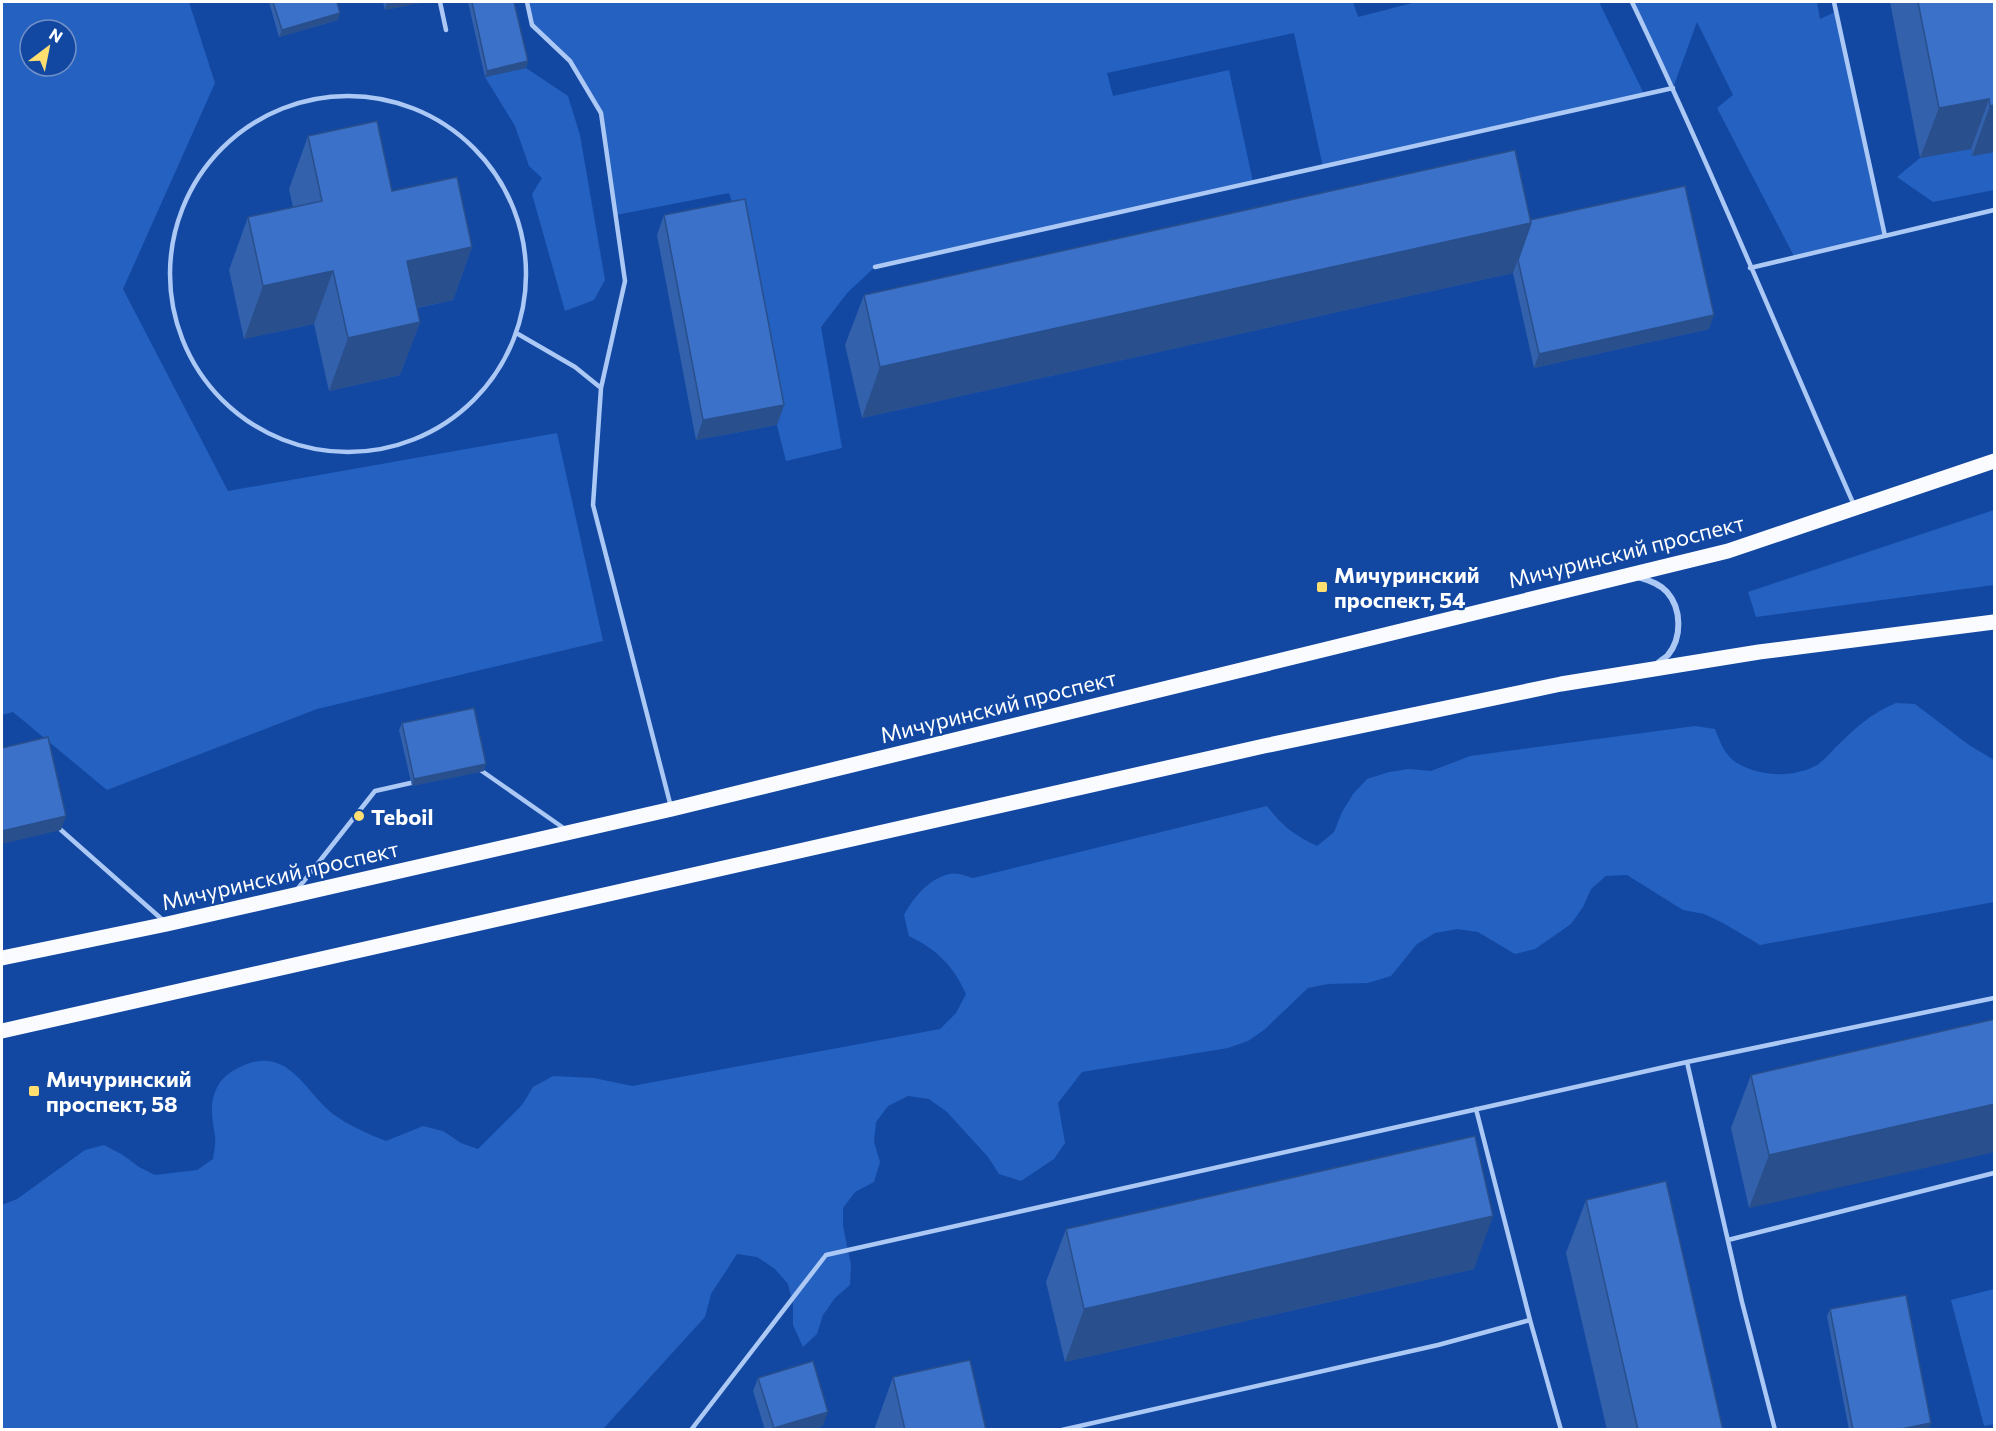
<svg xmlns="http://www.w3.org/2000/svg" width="1996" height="1431" viewBox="0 0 1996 1431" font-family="Commissioner,sans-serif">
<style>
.green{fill:#2561c0;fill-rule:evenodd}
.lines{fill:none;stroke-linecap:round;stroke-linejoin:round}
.service{stroke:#acc8f5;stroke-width:4.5}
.minor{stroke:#acc8f5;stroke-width:6}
.primary{stroke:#fafbff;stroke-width:15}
.wall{fill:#3361ac}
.shaded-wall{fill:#294f8c}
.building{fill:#3b71c8;stroke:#294f8c;stroke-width:1.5}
.poi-dot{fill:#ffdf70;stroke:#1248a2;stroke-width:2}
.labels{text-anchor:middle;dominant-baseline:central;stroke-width:4.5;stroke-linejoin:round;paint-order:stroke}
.street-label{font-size:22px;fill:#fff;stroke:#1248a2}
.poi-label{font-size:22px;font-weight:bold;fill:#fff;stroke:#1248a2;text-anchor:start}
</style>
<rect width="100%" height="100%" fill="#1248a2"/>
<path class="green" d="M2,2H189L215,83L123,289L228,491L557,433L603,641L317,709L107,790L13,712L2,715ZM30,30H66V66H30Z
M527,2H1353L1358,17L1416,2H1599L1644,94L1323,167L1294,33L1107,73L1113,96L1229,70L1253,182L875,267L848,292L821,327L842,448L786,461L777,425L737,219L729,193L616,215L601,113L570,61L532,25Z
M1632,2H1817L1820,19L1837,11L1885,236L1795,258L1717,108L1733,95L1697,22L1673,88Z
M526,68L568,96L580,135L605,280L594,300L565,311L532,194L542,178L529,166L515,126L485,77Z
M1971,149L1972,156L1994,152V190L1933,202L1897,177L1920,158Z
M1994,510V585L1756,617L1748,592Z
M1896,703L1915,704L1969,745L1994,760V902L1760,945L1723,923L1704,914L1683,910L1627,875L1606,876L1591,889L1583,907L1571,924L1535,949L1515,954L1478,932L1457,929L1435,933L1417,944L1391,976L1368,983L1328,984L1308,988L1264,1030L1248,1041L1228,1048L1082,1072L1058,1103L1065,1143L1054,1159L1021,1181L999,1174L988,1157L947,1112L929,1099L908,1096L888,1106L876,1122L874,1142L880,1162L874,1182L855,1192L843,1208V1226L851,1265L850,1285L835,1298L823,1315L817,1334L803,1347L793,1325V1304L788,1284L775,1269L757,1257L737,1254L711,1294L705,1317L603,1429H2V1205L17,1199L85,1150L104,1145L123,1155L139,1167L155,1175L197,1170L213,1159C214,1152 216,1144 215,1136C213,1121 209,1107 215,1092C220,1079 229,1072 240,1067C288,1044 303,1090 333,1114C348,1125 368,1134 386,1141L423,1126L443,1131L461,1143L478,1149L522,1105L533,1087L553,1076L594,1078L632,1086L940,1029L956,1013L966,994C953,965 937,950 909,936L904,915C914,897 928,879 950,874C956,872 967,876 973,878L1267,806C1283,827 1294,835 1317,846L1334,832L1342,812L1353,794L1367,779L1389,772L1409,769L1431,771L1470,756L1695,726L1715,729C1720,742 1725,756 1737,763C1758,776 1791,778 1813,767C1821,764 1828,755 1834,749C1854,729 1870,714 1896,703Z
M1994,1289V1424L1984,1426L1951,1300Z"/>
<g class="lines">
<path class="service" d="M440,2L446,30
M527,2L532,25L570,61L601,113L625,281L601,388
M1632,2C1711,167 1780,337 1854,505
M1834,2L1885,236
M170 274a178 178 0 1 1 356 0a178 178 0 1 1-356 0Z
M875,267L1673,88
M1750,268L1994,210
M518,334L575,367L601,388L593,505L671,807
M479,769L565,829
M61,830L165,922
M296,891L375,791L415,782
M1476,1109L1530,1320
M1728,1240L1994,1173
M691,1430L826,1255L1687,1062
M1062,1430L1438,1345L1530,1320L1561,1430
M1775,1430L1742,1302L1687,1062L1994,998"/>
<path class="minor" d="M1638,577C1649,580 1660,584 1667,592C1682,609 1682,638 1668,655C1665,658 1660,661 1657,664"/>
<path class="primary" d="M2,958L167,924L672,809L1728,551L1994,461
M2,1031L1264,746L1561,684L1759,652L1994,622"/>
</g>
<path class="wall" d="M269,2H337L338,20L279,37Z
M383,2H424L385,10Z
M468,2H514L528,61L526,68L485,77Z
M1890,2H1995V152L1972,156L1971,149L1920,158Z
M308,136L392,191L472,247L453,300L417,308L420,322L400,375L329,391L314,324L244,339L229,270L248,217L293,207L289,189Z
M664,215L784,405L777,425L696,440L657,235Z
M1530,220L1709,329L1534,368L1513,273L862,418L845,345L864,295Z
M402,723L484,771L412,786L399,730Z
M1995,1019L1749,1208L1731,1128L1751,1075Z
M1586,1200L1723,1430H1607L1566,1253Z
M1066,1229L1474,1269L1065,1362L1046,1282Z
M1830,1309L1931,1423L1928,1430H1849L1827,1316Z
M893,1377L986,1430H874Z
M758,1378L823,1426L811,1430H765L753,1391Z"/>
<path class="shaded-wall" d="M395,2H424L385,10L387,3Z
M340,13L338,20L279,37L282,30Z
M528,61L526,68L485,77L487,71Z
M1989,99L1971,149L1920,158L1939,108Z
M1995,105V152L1972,156L1990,106Z
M1531,223L1513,273L862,418L880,367Z
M472,247L453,300L387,314L407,261Z
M333,271L314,324L244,339L263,286Z
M1714,315L1709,329L1534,368L1539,354Z
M420,322L400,375L329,391L348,338Z
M784,405L777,425L696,440L703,420Z
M486,764L484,771L412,786L414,779Z
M66,816L61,830L2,844V831Z
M1995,1104V1152L1749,1208L1769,1155Z
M1493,1216L1474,1269L1065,1362L1084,1309Z
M828,1412L823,1426L811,1430H773L774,1428Z
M1931,1423L1928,1430H1896Z"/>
<path class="building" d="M273,2H337L340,13L282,30Z
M472,2H514L528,61L487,71Z
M1918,2H1995V105L1990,106L1989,99L1939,108Z
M377,121L392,191L457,177L472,247L407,261L420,322L348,338L333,271L263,286L248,217L322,201L308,136Z
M1515,150L1531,223L880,367L864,295Z
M1685,186L1714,315L1539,354L1518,260L1531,223L1530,220Z
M745,199L784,405L703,420L664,215Z
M474,708L486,764L414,779L402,723Z
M48,737L66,816L2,831V748Z
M1995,1019V1104L1769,1155L1751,1075Z
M1475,1136L1493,1216L1084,1309L1066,1229Z
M1666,1181L1723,1430H1638L1586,1200Z
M1906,1295L1931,1423L1896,1430H1853L1830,1309Z
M970,1360L986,1430H905L893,1377Z
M813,1361L828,1412L774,1428L758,1378Z"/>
<g class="poi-dot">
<rect x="1316" y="581" width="12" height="12" rx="3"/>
<circle cx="359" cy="816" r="6"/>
<rect x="28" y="1085" width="12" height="12" rx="3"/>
</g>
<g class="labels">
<g class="street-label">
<text transform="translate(1626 551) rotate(-14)">Мичуринский проспект</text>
<text transform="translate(998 706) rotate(-14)">Мичуринский проспект</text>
<text transform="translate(280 875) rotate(-13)">Мичуринский проспект</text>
</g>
<g class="poi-label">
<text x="1334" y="574">Мичуринский<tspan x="1334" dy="25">проспект, 54</tspan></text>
<text x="371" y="816">Teboil</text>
<text x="46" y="1078">Мичуринский<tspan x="46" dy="25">проспект, 58</tspan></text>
</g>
</g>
<rect width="1996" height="1431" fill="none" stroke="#ffffff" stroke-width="6"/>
<g transform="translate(48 48) rotate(32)"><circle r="28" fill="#1248a2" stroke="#7191c7" stroke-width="1.5"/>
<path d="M0-4.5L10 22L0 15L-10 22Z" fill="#ffdf70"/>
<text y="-9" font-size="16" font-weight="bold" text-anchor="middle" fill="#ffffff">N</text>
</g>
</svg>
